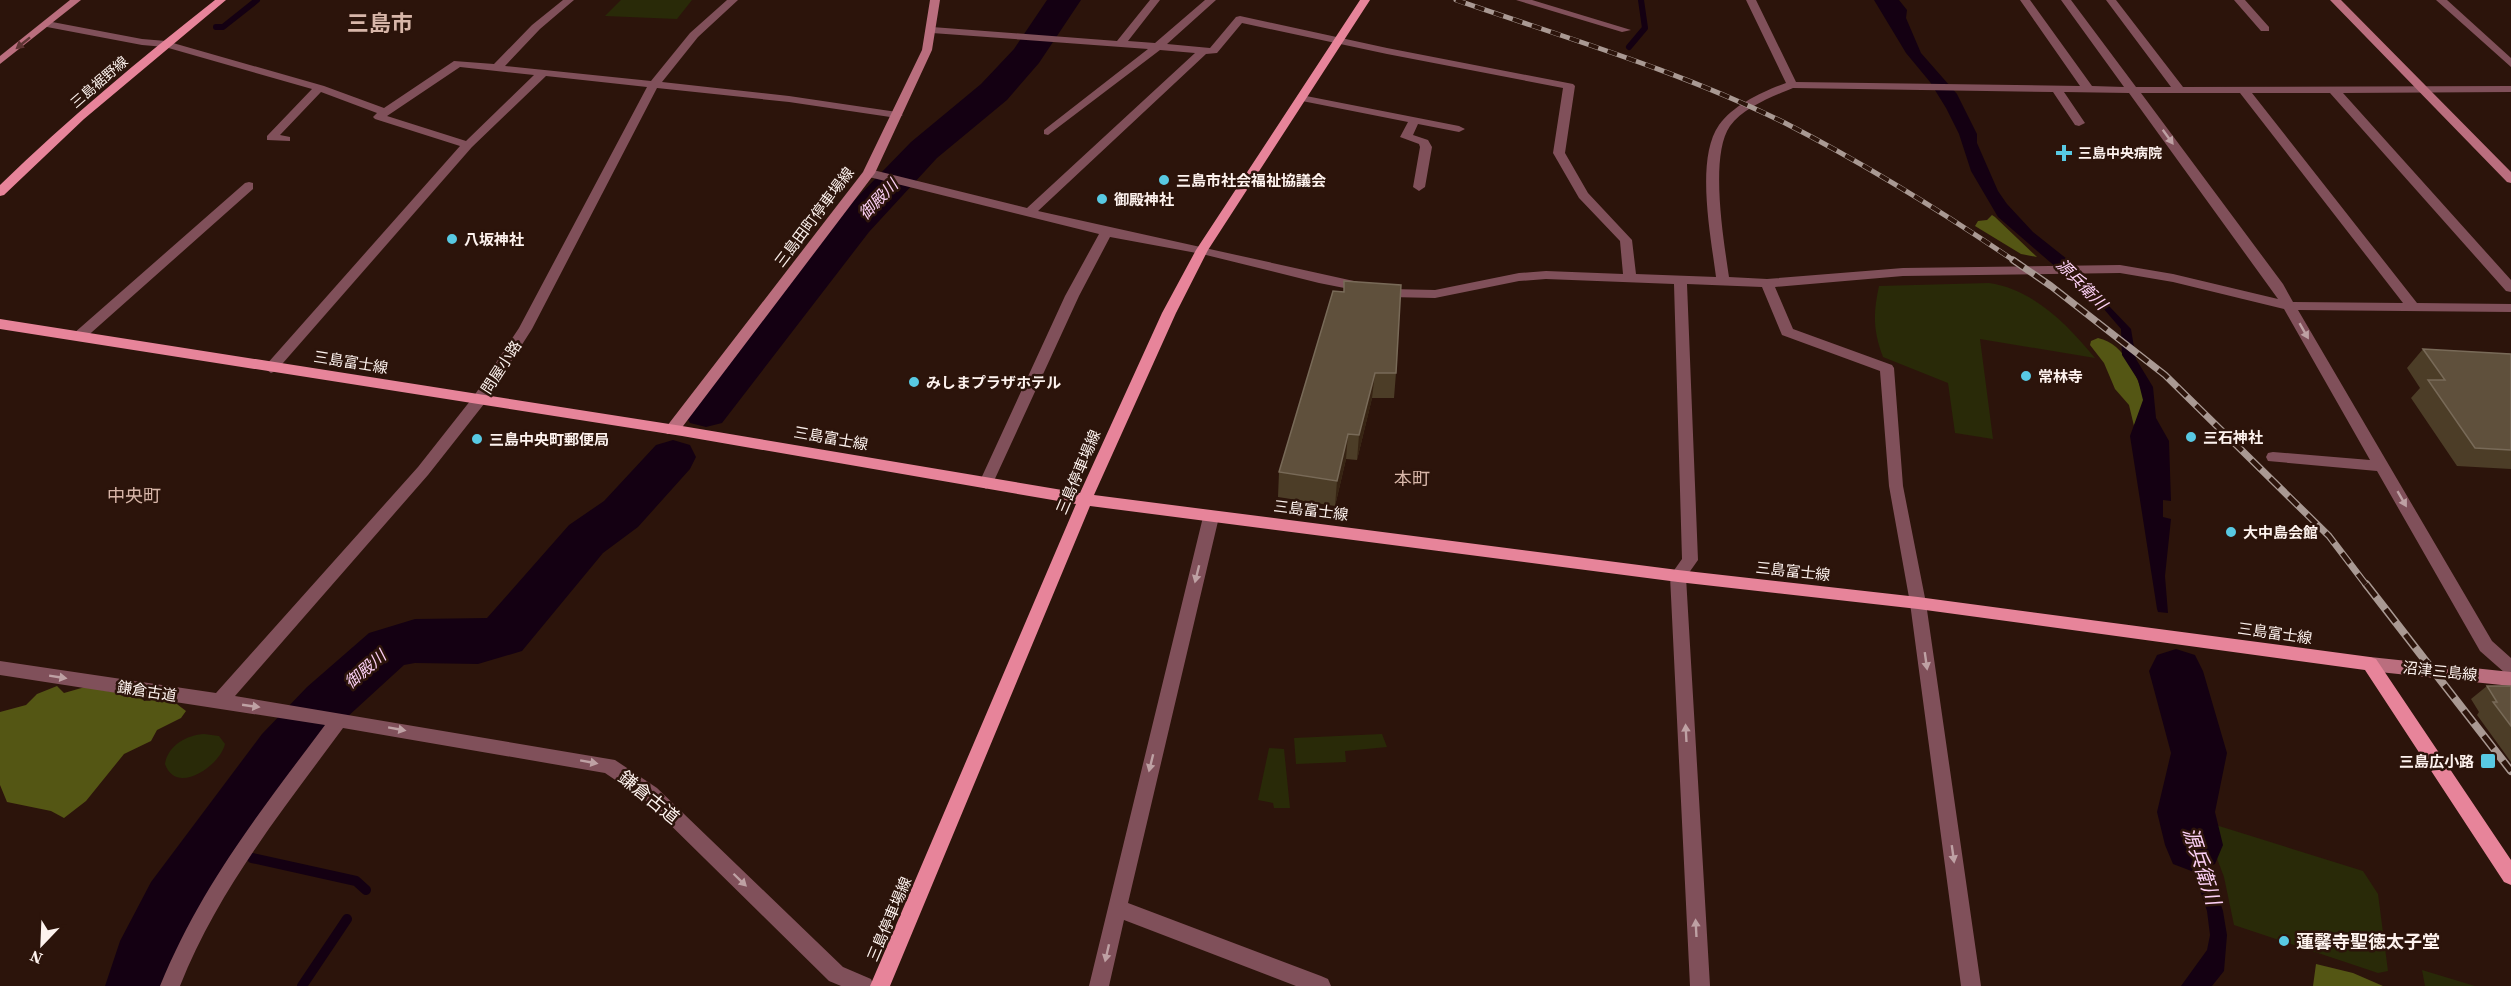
<svg xmlns="http://www.w3.org/2000/svg" width="2511" height="986" viewBox="0 0 2511 986" font-family="'Source Serif 4','Noto Sans JP',serif">
<style>
.green{fill:#292a08}
.forest{fill:#545614}
.water{fill:#140012}
.lines{fill:none;stroke-linecap:round;stroke-linejoin:round}
.stream-far1{stroke:#140012;stroke-width:6}
.stream{stroke:#140012;stroke-width:10}
.river{fill:#140012;fill-rule:evenodd}
.street{fill:#80505a;fill-rule:evenodd}
.secondary{fill:#ba6e7e;fill-rule:evenodd}
.primary{fill:#e7849a;fill-rule:evenodd}
.rail-far2-casing{stroke:#a99993;stroke-width:5}
.rail-far1-casing{stroke:#a99993;stroke-width:7}
.rail-casing{stroke:#a99993;stroke-width:8}
.rail-far2{stroke:#2c140b;stroke-width:4;stroke-dasharray:10;stroke-linecap:butt}
.rail-far1{stroke:#2c140b;stroke-width:4.5;stroke-dasharray:13;stroke-linecap:butt}
.rail{stroke:#2c140b;stroke-width:5;stroke-dasharray:16;stroke-linecap:butt}
.wall{fill:#4c3d27}
.shaded-wall{fill:#372413}
.building{fill:#5f503c;stroke:#786a58;stroke-width:1.5}
.oneway{fill:#5e3433}
.oneway2{fill:#bea1a4}
.poi-dot{fill:#58c9e3;stroke:#2c140b;stroke-width:2}
.labels{text-anchor:middle;dominant-baseline:central;stroke-width:5;stroke-linejoin:round;paint-order:stroke}
.far-street-label{font-size:14px;fill:#fdf2ee;stroke:#2c140b}
.far-poi-label{font-size:14px;font-weight:bold;fill:#fdf2ee;stroke:#2c140b;text-anchor:start}
.poi-label{font-size:15px;font-weight:bold;fill:#fdf2ee;stroke:#2c140b;text-anchor:start}
.street-label{font-size:15px;fill:#fdf2ee;stroke:#2c140b}
.water-label{font-size:16px;font-style:italic;fill:#fdd1f6;stroke:#2c140b}
.quarter-label{font-size:18px;fill:#d8b6a9;stroke:#2c140b}
.near-street-label{font-size:18px;fill:#fdf2ee;stroke:#2c140b}
.near-poi-label{font-size:18px;font-weight:bold;fill:#fdf2ee;stroke:#2c140b;text-anchor:start}
.near-water-label{font-size:20px;font-style:italic;fill:#fdd1f6;stroke:#2c140b}
.far-town-label{font-size:22px;font-weight:bold;fill:#d8b6a9;stroke:#2c140b}
</style>
<rect width="100%" height="100%" fill="#2c140b"/>
<path class="green" d="M621,0H692L677,19L605,16Z
M1989,283C2033,289 2068,325 2095,358L1980,339L1993,439L1955,433L1948,383L1883,357C1873,330 1873,314 1879,286Z
M204,734L219,736L225,744C220,766 176,796 165,764C168,745 187,735 204,734Z
M1382,734L1387,747L1345,751L1346,762L1296,764L1294,738Z
M1269,748L1284,749L1290,808H1274L1273,803L1258,800Z
M2203,821L2363,871L2378,894L2388,971L2378,973L2234,925L2224,877Z
M2422,970L2475,986H2425Z"/>
<path class="forest" d="M1992,215L1995,217L2037,257L2021,254L1975,226L1978,221L1987,220Z
M2098,338C2126,344 2137,377 2145,400L2134,426L2129,405L2115,389L2104,363L2090,345L2091,341Z
M57,686L64,693L85,687L141,697L144,701L169,698L186,711L181,718L157,730L151,741L124,754L86,801L64,818L51,811L7,802L0,785V712L26,705L37,694Z
M2316,964L2353,973L2383,986H2313Z"/>
<path class="water" d="M1874,0H1899L1907,10L1906,18L1921,53L1957,94L1977,134V143L1998,191L2007,204L2033,232L2072,263L2087,283L2131,329L2136,359L2153,387L2156,418L2169,441L2171,501L2163,500V517L2171,519L2165,576L2168,613L2158,612L2157,609L2130,436L2143,400L2138,380L2122,355L2121,329L2103,308L1998,217L1971,171L1959,134L1946,108L1930,82L1906,53Z
M2191,780L2198,784L2192,810L2194,825L2223,911L2227,935L2224,971L2212,986H2181L2207,950L2210,935L2207,911L2176,818Z"/>
<g class="lines">
<path class="stream-far1" d="M216,27H223L257,0
M1629,47L1645,28L1641,0"/>
<path class="stream" d="M208,852L223,855
M252,858L356,881L366,890
M302,986L347,919"/>
<path class="river" d="M1047,0H1081L1039,63L1007,100L937,158L869,232L722,423L706,427L690,423L683,411L690,399L841,214L911,142L981,84L1014,49Z
M673,440L690,445L696,457L690,469L638,527L603,553L522,651L478,664L415,663L404,665L345,719L302,768L193,922L172,968L167,986H105L120,941L151,882L262,734L307,687L369,633L415,619L487,618L569,525L604,501L656,445Z
M2176,649L2195,655L2203,671L2227,753L2215,812L2223,845L2215,864L2194,872L2173,864L2165,845L2157,812L2171,753L2149,671L2157,655Z"/>
<path class="street" d="M563,0H574L540,29L505,66L651,81L690,33L727,0H738L698,37L662,82L789,96L897,112L903,115L897,118L789,102L657,88L532,329L484,404L428,475L235,696L615,760L657,788L843,967L871,979L874,986H841L829,981L645,800L605,773L343,728C282,811 218,890 180,986H160C202,884 260,812 325,725L0,675V661L216,693L418,467L474,396L519,328L647,87L546,76L472,147L276,371L271,373L264,368L266,365L460,146L375,119L373,117L377,113L321,92L280,135L290,137V141L267,140V136L312,89L165,47L142,45L47,27L42,24L47,21L142,39L166,41L324,86L384,108L454,61L494,64L532,25ZM460,67L534,75L466,141L387,116Z
M1150,0H1160L1128,41L1155,43L1205,0H1216L1167,44L1210,48L1236,17L1240,16L1387,48L1573,84L1575,86L1565,153L1588,193L1632,240L1636,274L1716,277C1711,237 1695,159 1719,125C1733,105 1763,91 1786,83L1746,0H1756L1796,82L2080,86L2020,0H2030L2092,86L2124,87L2061,0H2071L2136,87H2171L2106,0H2116L2183,87L2511,86V92L2343,93L2511,280V292L2506,291L2330,93H2252L2417,303L2511,304V312L2298,310L2492,641L2511,658V675L2505,673L2480,651L2377,471L2268,461L2266,457L2268,453L2273,452L2370,460L2284,309L2173,282L2120,273L1903,276L1775,287L1793,329L1892,365L1894,368L1903,486L1926,603L1981,986H1961L1910,603L1889,486L1880,371L1782,335L1762,287L1687,284L1698,560L1686,577L1710,986H1690L1670,576L1682,559L1674,284L1546,279L1519,281L1435,298L1390,297L1319,283L1202,254L1110,237L1079,296L993,483L986,489L979,483L1065,296L1099,234L865,176L863,173L869,169L1027,208L1195,53L1160,50L1048,135L1044,134V130L1148,49L932,33L927,30L932,27L1117,41ZM1242,23L1387,54L1563,88L1553,153L1579,198L1620,241L1623,274L1546,271L1519,273L1435,290L1390,289L1038,211L1206,54L1217,53ZM1793,88L2053,92L2075,125L2079,126L2085,123L2064,92L2129,93L2278,299L2173,274L2120,265L1903,268L1767,279L1729,277C1724,242 1709,156 1730,126C1743,108 1773,96 1793,88ZM2141,93H2240L2403,303L2293,302L2283,284Z
M1516,0H1532L1631,30L1622,32Z
M2234,0H2245L2269,27V31H2261Z
M2436,0H2447L2511,58V67Z
M1301,95L1459,126L1465,129L1459,132L1418,124L1413,135L1428,140L1432,147L1425,187L1419,191L1413,187L1420,147L1419,144L1400,137L1408,122L1297,100V96Z
M249,182L253,183V189L83,340H73L71,337L73,334L245,183Z
M1211,511L1216,513L1219,517L1128,903L1321,976L1328,979L1331,986H1296L1124,920L1109,986H1089L1203,517L1206,513Z"/>
<path class="secondary" d="M70,0H81L0,64V56Z
M930,0H940L932,50L875,173L677,434H667L665,430L667,426L863,172L922,50Z
M2330,0H2341L2511,172V183L2507,182Z
M2370,657L2511,672V686L2370,671L2364,669L2362,664L2364,659Z"/>
<path class="primary" d="M215,0H226L84,119L4,195L0,196V185C68,119 140,59 215,0Z
M1360,0H1370L1208,250L1176,313L1094,495L1678,570L1918,597L2370,657L2376,659L2511,860V885L2504,882L2365,670L1918,609L1678,582L1090,506L890,986H870L1076,504L682,436L0,329V319L682,426L1080,493L1162,313L1196,250Z"/>
<g class="rail-far2-casing">
<path id="rail-far2" d="M1456,0C1566,38 1680,71 1785,123C1865,164 1941,211 2016,262"/>
</g>
<g class="rail-far1-casing">
<path id="rail-far1" d="M2013,260L2051,286L2165,375L2329,536L2367,586"/>
</g>
<g class="rail-casing">
<path id="rail" d="M2366,584L2511,771"/>
</g>
<use href="#rail-far2" class="rail-far2"/>
<use href="#rail-far1" class="rail-far1"/>
<use href="#rail" class="rail"/>
</g>
<path class="wall" d="M1344,281L1396,373L1394,398H1372L1357,460L1346,459L1335,506L1278,497L1279,472L1344,292Z
M2423,349L2511,354V469L2457,466L2411,398L2420,388L2407,368Z
M2487,686H2511V762L2477,715L2479,712L2471,699Z"/>
<path class="shaded-wall" d="M1375,373L1372,398L1357,460L1359,435Z
M1348,434L1346,459L1335,506L1337,481Z"/>
<path class="building" d="M1344,281L1401,285L1396,373H1375L1359,435L1348,434L1337,481L1279,472L1333,291L1344,292Z
M2423,349L2511,354V450L2475,448L2428,380H2445Z
M2487,686H2511V726L2493,702H2497Z"/>
<defs><path id="oneway-solid" d="M-6-.8H1V-3.2L6.5 0L1 3.2V.8H-6Z" transform="scale(1.5)"/></defs>
<use class="oneway" href="#oneway-solid" transform="translate(23 43) rotate(141)"/>
<g class="oneway2">
<use href="#oneway-solid" transform="translate(2168 137) rotate(54)"/>
<use href="#oneway-solid" transform="translate(2304 331) rotate(60)"/>
<use href="#oneway-solid" transform="translate(2402 499) rotate(60)"/>
<use href="#oneway-solid" transform="translate(1197 574) rotate(104)"/>
<use href="#oneway-solid" transform="translate(1926 661) rotate(82)"/>
<use href="#oneway-solid" transform="translate(58 677) rotate(9)"/>
<use href="#oneway-solid" transform="translate(251 706) rotate(8)"/>
<use href="#oneway-solid" transform="translate(397 729) rotate(10)"/>
<use href="#oneway-solid" transform="translate(1686 733) rotate(-93)"/>
<use href="#oneway-solid" transform="translate(589 762) rotate(10)"/>
<use href="#oneway-solid" transform="translate(1151 763) rotate(104)"/>
<use href="#oneway-solid" transform="translate(1953 854) rotate(82)"/>
<use href="#oneway-solid" transform="translate(740 880) rotate(44)"/>
<use href="#oneway-solid" transform="translate(1696 928) rotate(-93)"/>
<use href="#oneway-solid" transform="translate(1107 953) rotate(103)"/>
</g>
<g class="poi-dot">
<path d="M2061 144h6v6h6v6h-6v6h-6v-6h-6v-6h6z"/>
<circle cx="1164" cy="180" r="6"/>
<circle cx="1102" cy="199" r="6"/>
<circle cx="452" cy="239" r="6"/>
<circle cx="2026" cy="376" r="6"/>
<circle cx="914" cy="382" r="6"/>
<circle cx="2191" cy="437" r="6"/>
<circle cx="477" cy="439" r="6"/>
<circle cx="2231" cy="532" r="6"/>
<rect x="2480" y="753" width="16" height="16" rx="3"/>
<circle cx="2284" cy="941" r="6"/>
</g>
<g class="labels">
<g class="far-street-label">
<text transform="translate(99 82) rotate(-41)">三島裾野線</text>
</g>
<g class="far-poi-label">
<text x="2078" y="153">三島中央病院</text>
</g>
<g class="poi-label">
<text x="1176" y="180">三島市社会福祉協議会</text>
<text x="1114" y="199">御殿神社</text>
<text x="464" y="239">八坂神社</text>
<text x="2038" y="376">常林寺</text>
<text x="926" y="382">みしまプラザホテル</text>
<text x="2203" y="437">三石神社</text>
<text x="489" y="439">三島中央町郵便局</text>
<text x="2243" y="532">大中島会館</text>
<text x="2474" y="761" text-anchor="end">三島広小路</text>
</g>
<g class="street-label">
<text transform="translate(814 217) rotate(-53)">三島田町停車場線</text>
<text transform="translate(351 362) rotate(9)">三島富士線</text>
<text transform="translate(501 367) rotate(-57)">問屋小路</text>
<text transform="translate(831 438) rotate(10)">三島富士線</text>
<text transform="translate(1078 472) rotate(-67)">三島停車場線</text>
<text transform="translate(1311 510) rotate(7)">三島富士線</text>
<text transform="translate(1793 571) rotate(6)">三島富士線</text>
<text transform="translate(2275 633) rotate(8)">三島富士線</text>
<text transform="translate(2440 671) rotate(6)">沼津三島線</text>
<text transform="translate(147 691) rotate(9)">鎌倉古道</text>
<text transform="translate(889 919) rotate(-67)">三島停車場線</text>
</g>
<g class="water-label">
<text transform="translate(878 199) rotate(-46)">御殿川</text>
<text transform="translate(2082 284) rotate(45)">源兵衛川</text>
<text transform="translate(365 669) rotate(-41)">御殿川</text>
</g>
<g class="quarter-label">
<text x="1412" y="478">本町</text>
<text x="134" y="495">中央町</text>
</g>
<g class="near-street-label">
<text transform="translate(649 797) rotate(39)">鎌倉古道</text>
</g>
<g class="near-poi-label">
<text x="2296" y="941">蓮馨寺聖徳太子堂</text>
</g>
<g class="near-water-label">
<text transform="translate(2202 866) rotate(72)">源兵衛川</text>
</g>
<g class="far-town-label">
<text x="380" y="23">三島市</text>
</g>
</g>
<g transform="translate(42 944) rotate(203)" stroke="#2c140b" stroke-width="4.5" paint-order="stroke">
<path d="M0-4.5L10 22L0 15L-10 22Z" fill="#fdf2ee"/>
<text y="-9" font-size="16" font-weight="bold" text-anchor="middle" fill="#fdf2ee">N</text>
</g>
</svg>
